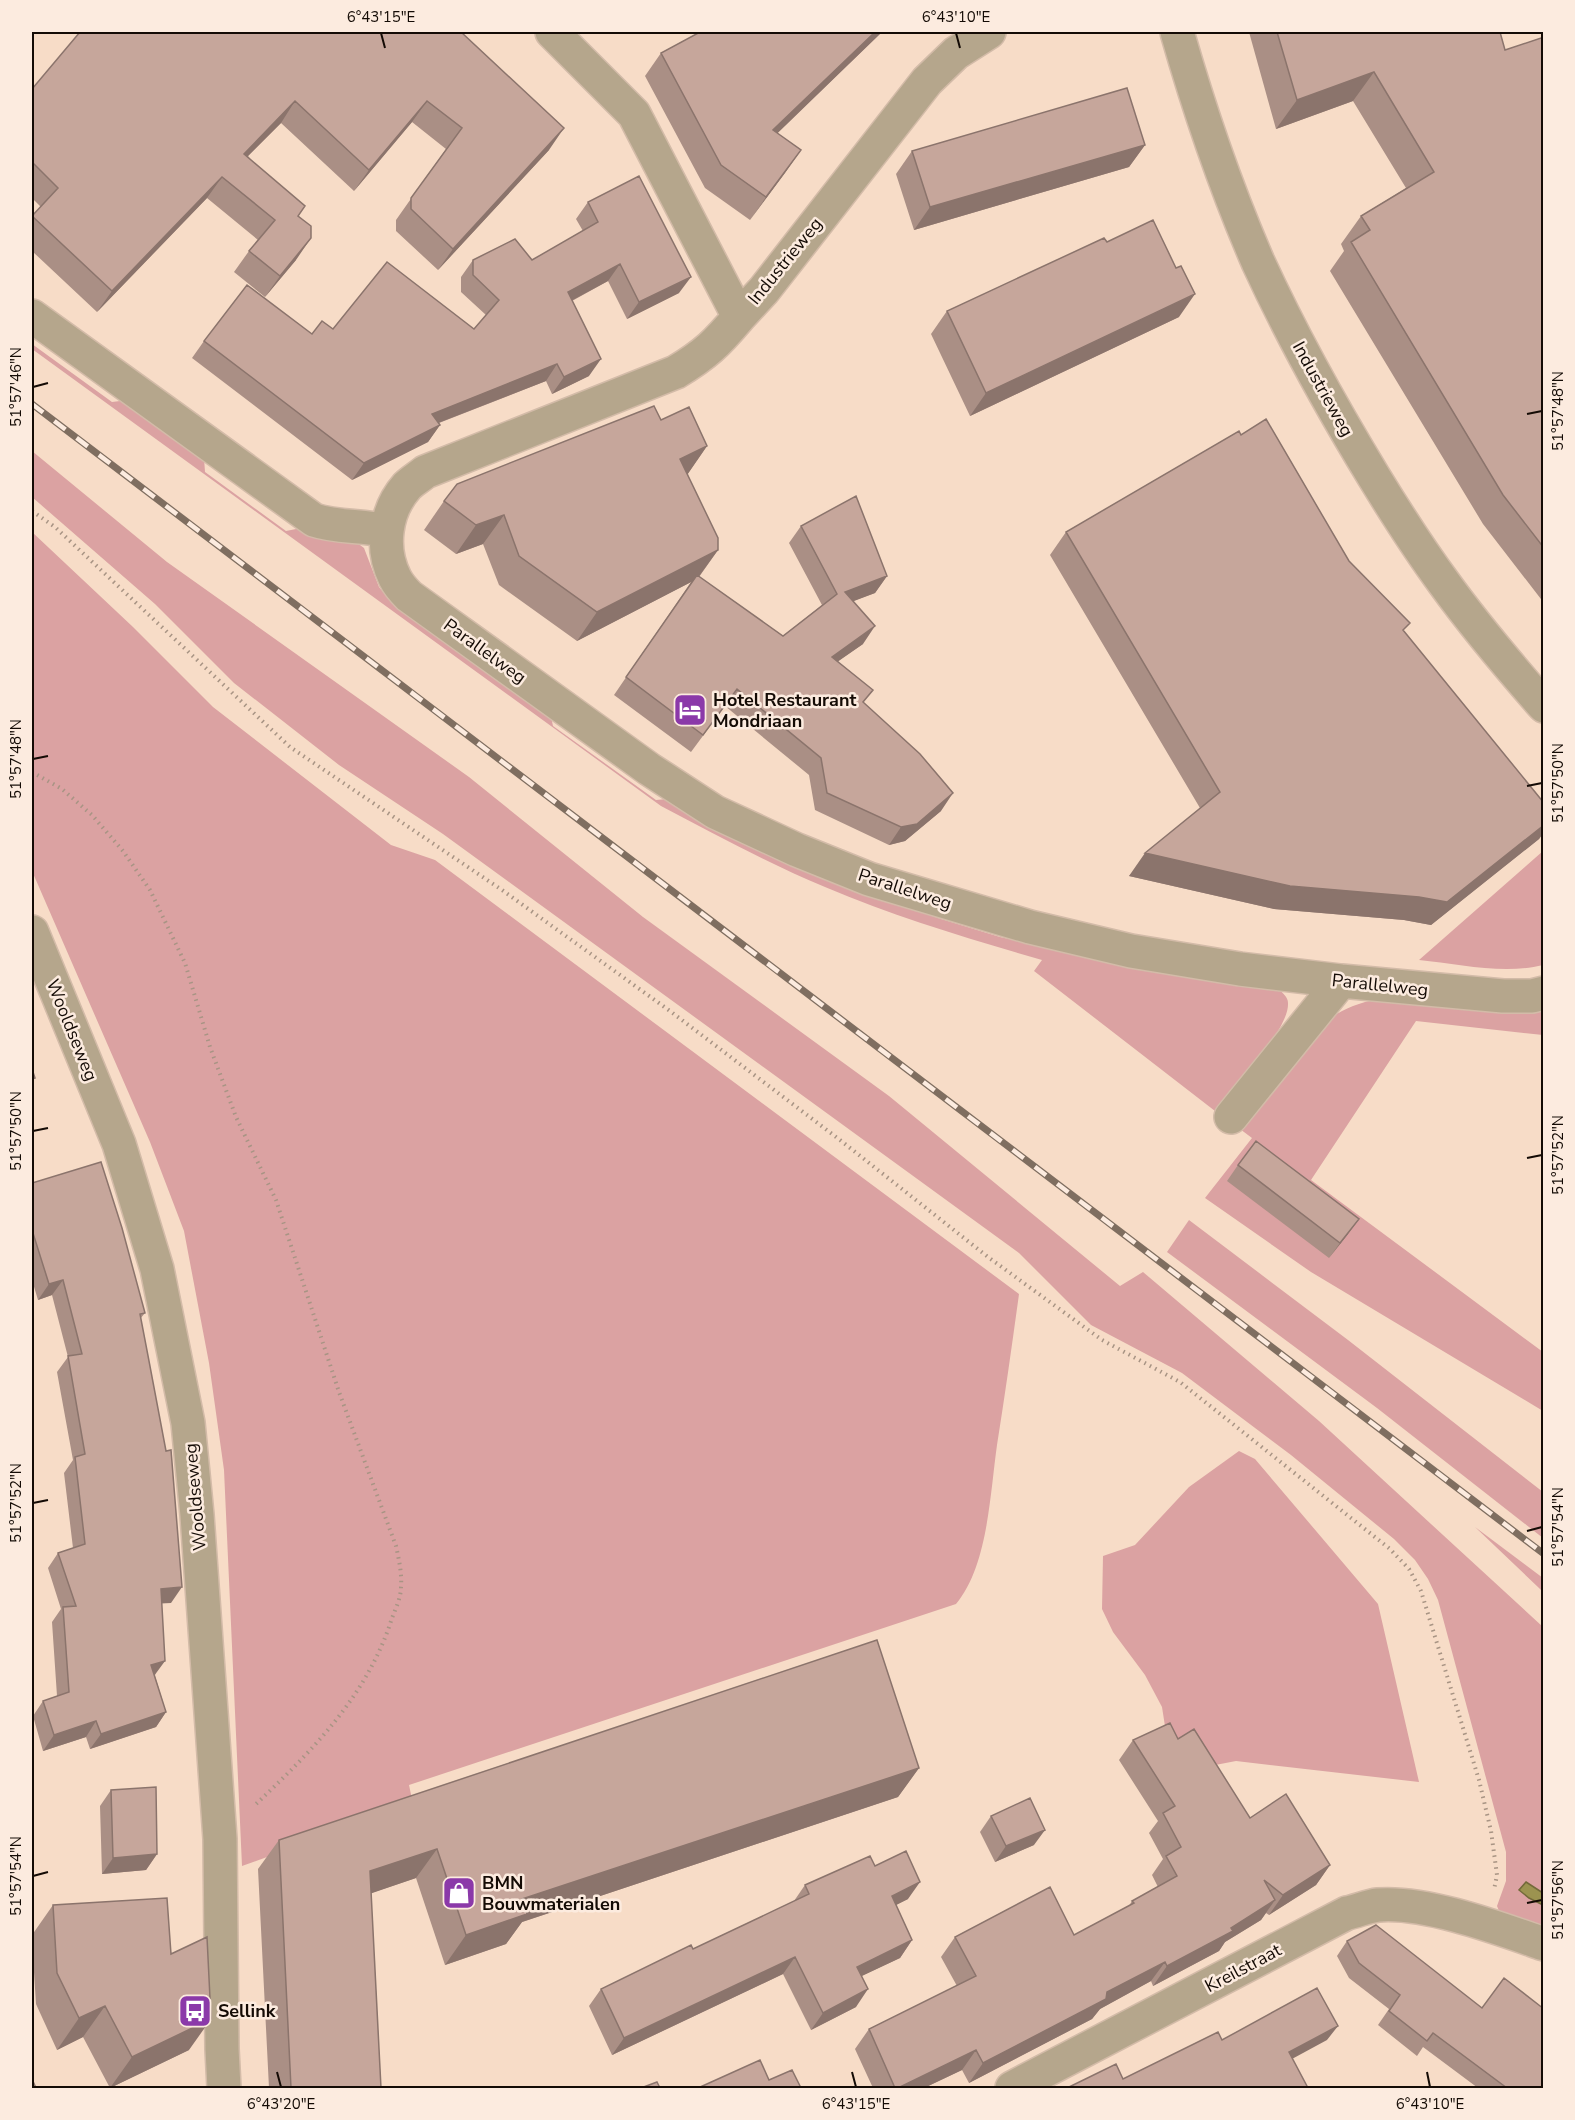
<svg xmlns="http://www.w3.org/2000/svg" width="1575" height="2120" viewBox="0 0 1575 2120" font-family="'Nunito Sans',sans-serif">
<style>
.green{fill:#dba2a2}
.water{fill:#9c9350;stroke:#736a3a;stroke-width:1.5}
.lines{fill:none;stroke-linecap:round;stroke-linejoin:round}
.minor-casing{stroke:#d3bba8;stroke-width:36}
.path{stroke:#a89484;stroke-width:4;stroke-dasharray:1.5 4.5;stroke-linecap:butt}
.minor{stroke:#b5a68c;stroke-width:33}
.rail-casing{stroke:#7f6e60;stroke-width:7}
.rail{stroke:#fcebdf;stroke-width:4.5;stroke-dasharray:14;stroke-linecap:butt}
.wall{fill:#aa8f85}
.shaded-wall{fill:#8b746c}
.building{fill:#c6a69b;stroke:#8b746c;stroke-width:1.5}
.ticks{fill:none;stroke:#140b05;stroke-width:2}
.labels{text-anchor:middle;dominant-baseline:central;stroke-width:5;stroke-linejoin:round;paint-order:stroke}
.street-label{font-size:18px;fill:#140b05;stroke:#fcebdf}
.poi-label{font-size:18px;font-weight:bold;fill:#140b05;stroke:#fcebdf;text-anchor:start}
.neatline{fill:none;stroke:#140b05;stroke-width:2}
.ticks-label{font-size:15px;text-anchor:middle;fill:#140b05}
</style>
<rect width="100%" height="100%" fill="#f7dcc7"/>
<path class="green" d="M32,344L112,402L128,400L204,458L205,472L286,531L301,528L356,542L364,548L379,587L390,600L551,717L553,726L656,800L667,799L850,888L938,918L1000,937L1088,956L1278,989C1282,992 1288,997 1288,1003C1290,1029 1232,1090 1215,1111L1034,971L1042,960C969,939 896,917 825,887C769,864 715,834 661,806L32,349Z
M32,451L167,562L469,777L643,917L889,1096L1120,1286L1143,1272L1319,1421L1543,1627V1931L1501,1916L1497,1906L1506,1881V1852L1438,1600L1428,1579L1415,1560L1394,1539L1291,1455L1182,1373L1091,1325L1019,1253L443,834L339,765L234,683L155,604L32,497Z
M32,532L133,627L213,707L391,845L435,860L1019,1294C1012,1345 1005,1395 997,1445C990,1494 988,1566 956,1604L409,1785L413,1804L242,1866L224,1470L209,1363L184,1231L150,1142L32,871Z
M1543,851V965C1504,975 1459,964 1419,960Z
M1378,999L1541,1009L1543,1012V1035L1416,1021L1311,1180L1543,1352V1411L1311,1272L1205,1198L1252,1138L1240,1129L1323,1023C1341,1010 1357,1003 1378,999Z
M1189,1220L1348,1340L1543,1492V1538L1377,1408L1167,1252Z
M1239,1451L1255,1459L1378,1604L1419,1782L1236,1761L1210,1766L1167,1739L1162,1707L1145,1675L1113,1632L1102,1609L1103,1556L1135,1545L1189,1487Z
M1475,1527L1543,1578V1592L1539,1588Z"/>
<path class="water" d="M1526,1882L1543,1893V1905L1529,1898L1519,1890Z"/>
<g class="lines">
<g class="minor-casing">
<path id="minor" d="M552,32L634,114L739,317L764,290L927,81L956,53L989,32
M1177,32C1199,109 1226,188 1258,262C1292,336 1332,408 1374,477C1396,513 1419,549 1444,583C1475,626 1509,666 1544,706
M32,316L314,520C338,528 362,525 386,531
M739,317C717,343 706,354 676,372L425,472C419,477 412,481 407,486C385,511 380,548 395,578C398,584 404,591 409,596L649,769L715,812L797,850L869,879L1030,927L1131,951L1240,969L1341,981L1503,996H1532L1544,993
M32,932L119,1144L157,1269L188,1423L197,1515L220,1839L222,2049L224,2088
M1231,1117L1341,981
M1012,2088L1347,1913C1357,1911 1368,1906 1378,1905C1426,1901 1498,1928 1544,1944"/>
</g>
<path class="path" d="M32,511L55,527L290,747L502,890L670,1011L840,1140L988,1257L1102,1340L1180,1382L1390,1549L1409,1569L1421,1591L1440,1653L1479,1780L1491,1831L1497,1875L1494,1890
M32,772L62,789L92,815L123,851L150,890L185,963L210,1047L236,1117L276,1200L339,1392L396,1546C399,1560 402,1573 401,1587C401,1597 396,1608 392,1618C368,1695 312,1751 255,1805"/>
<use href="#minor" class="minor"/>
<g class="rail-casing">
<path id="rail" d="M32,404L1544,1554"/>
</g>
<use href="#rail" class="rail"/>
</g>
<path class="wall" d="M461,32L549,150L438,270L396,231V220L446,149L412,122L354,191L281,123L248,156L299,216L296,260L265,297L234,272L249,251L258,240L207,198L97,312L32,251V217L41,207L32,198V89Z
M700,32H882L777,133L801,150L750,220L705,188L645,76L661,53Z
M1249,32H1500L1505,50L1544,37V603L1483,524L1330,271L1344,251L1341,244L1361,216L1406,188L1353,101L1276,129Z
M1145,145L1129,167L914,230L896,174L912,151Z
M588,202L679,293L627,319L608,281L572,301L589,376L552,394L546,381L439,423L440,425L428,442L352,480L192,358L204,341L312,334L333,329H474L486,315L461,292V277L473,260H532L583,231L576,219Z
M1107,242L1176,268L1179,317L970,416L931,334L947,311Z
M661,420L707,446L687,475L718,550L699,577L783,636L822,605L789,543L801,526L887,576L875,593L853,601L863,644L838,661L864,703L941,811L905,841L889,845L815,810L809,775L725,706L691,752L614,695L691,582L577,641L499,585L483,544L456,554L424,530L444,501Z
M1241,435L1349,561L1404,632L1544,803V832L1539,839L1431,925L1404,920L1274,909L1129,876L1200,808L1050,555L1066,532Z
M1238,1165L1348,1234L1329,1258L1227,1181Z
M32,1183L145,1313L140,1319L171,1603H162L155,1676L166,1712L156,1727L90,1749L86,1737L43,1751L33,1716L43,1701L57,1696L52,1622L61,1609L48,1568L58,1553L73,1548L64,1473L73,1460L57,1372L68,1357L52,1295L38,1300L32,1280Z
M1178,1739L1250,1818L1330,1865L1316,1885L1269,1915L1266,1913L1261,1920L1225,1942L1219,1951L1153,1986L1151,1981L1100,2009L1092,2019L969,2083L962,2070L924,2088H873L855,2049L869,2029L957,1986L941,1957L955,1937L1074,1935L1129,1906L1132,1901L1158,1887L1152,1875L1163,1859L1149,1833L1158,1821L1119,1760L1133,1740Z
M919,1768L898,1797L522,1922L506,1944L445,1965L416,1878L371,1893L381,2088H269L258,1869L279,1840Z
M111,1790L157,1854L146,1870L102,1874L100,1806Z
M991,1816L1034,1845L995,1862L980,1832Z
M875,1866L908,1899L896,1905L912,1940L900,1958L861,1976L856,2007L811,2030L783,1974L612,2055L589,2006L601,1989L693,1949L794,1901L805,1885Z
M53,1905L171,1954L189,2050L110,2088L83,2037L57,2050L36,2004L32,1941V1935Z
M1347,1941L1544,2088H1478L1423,2047L1417,2056L1378,2025L1389,2009L1349,1978L1337,1956Z"/>
<path class="shaded-wall" d="M875,32H882L757,153L773,130Z
M1374,72L1353,101L1276,129L1297,100Z
M295,101L281,123L229,175L244,154Z
M427,101L412,122L354,191L369,170Z
M564,128L549,150L438,270L453,249Z
M1145,145L1129,167L914,230L930,207Z
M801,150L785,173L750,220L766,197Z
M222,177L207,198L97,312L112,291Z
M311,238L296,260L265,297L280,276Z
M620,264L608,281L556,309L568,292Z
M691,277L679,293L627,319L639,302Z
M1195,294L1179,317L970,416L986,393Z
M601,359L589,376L552,394L564,377Z
M557,364L546,381L420,430L432,414Z
M440,425L428,442L352,480L364,463Z
M707,446L687,475L680,459Z
M504,515L483,544L456,554L476,525Z
M718,550L697,579L577,641L597,612Z
M887,576L875,593L833,609L845,592Z
M875,626L863,644L820,674L832,657Z
M953,793L941,811L905,841L889,845L901,827Z
M1544,825V832L1539,839L1431,925L1404,920L1274,909L1129,876L1145,853Z
M1359,1219L1348,1234L1329,1258L1340,1243Z
M63,1280L52,1295L38,1300L49,1284Z
M182,1587L171,1603L150,1604L161,1589Z
M165,1661L154,1676L151,1665Z
M166,1712L156,1727L90,1749L101,1734Z
M96,1721L86,1737L43,1751L54,1735Z
M919,1768L898,1797L522,1922L506,1944L445,1965L466,1935L522,1899Z
M1045,1830L1034,1845L995,1862L1006,1846Z
M437,1849L416,1878L349,1901L370,1871Z
M157,1854L146,1870L102,1874L113,1858Z
M1330,1865L1316,1885L1269,1915L1283,1895Z
M920,1882L908,1899L880,1913L892,1896Z
M1275,1900L1261,1920L1225,1942L1219,1951L1153,1986L1167,1966Z
M912,1940L900,1958L845,1984L857,1967Z
M795,1957L783,1974L612,2055L624,2038Z
M1165,1962L1151,1981L1100,2009L1092,2019L969,2083L983,2063L1107,1992Z
M868,1989L856,2007L811,2030L823,2013Z
M105,2006L83,2037L57,2050L79,2018Z
M211,2019L189,2050L110,2088L132,2057Z
M1338,2026L1327,2040L1279,2066L1289,2052Z
M976,2050L962,2070L924,2088H898Z"/>
<path class="building" d="M80,32H461L564,128L453,249L411,209V198L462,128L427,101L369,170L295,101L244,154L305,206L298,216L311,226V238L280,276L249,251L275,220L222,177L112,291L32,216L58,188L32,162V89Z
M700,32H875L773,130L801,150L766,197L721,165L661,53Z
M1277,32H1500L1505,50L1544,37V548L1503,495L1351,242L1370,230L1361,216L1434,172L1374,72L1297,100Z
M1127,88L1145,145L930,207L912,151Z
M639,176L691,277L639,302L620,264L568,292L601,359L564,377L557,364L432,414L440,425L364,463L204,341L247,285L312,334L322,321L333,329L387,262L474,329L499,300L473,275V260L515,239L532,260L598,222L588,202Z
M1153,220L1176,268L1181,266L1195,294L986,393L947,311L1104,238L1107,242Z
M654,406L661,420L689,407L707,446L680,459L718,538V550L597,612L519,556L504,515L476,525L444,501L457,484Z
M1266,419L1349,561L1410,623L1403,630L1544,803V825L1447,902L1419,897L1290,886L1145,853L1220,792L1066,532L1239,431L1241,435Z
M856,496L887,576L845,592L875,626L832,657L873,690L863,702L920,754L953,793L917,824L901,827L827,793L821,758L737,689L703,735L626,677L697,575L783,636L837,594L801,526Z
M32,1069L35,1078L32,1079Z
M1256,1141L1359,1219L1340,1243L1238,1165Z
M101,1162L122,1228L145,1313L140,1314L149,1361L166,1451L171,1450L182,1587L161,1589L165,1661L151,1665L166,1712L101,1734L96,1721L54,1735L43,1701L69,1692L63,1607L76,1606L58,1553L85,1544L75,1457L85,1454L68,1356L82,1354L63,1280L49,1284L32,1230V1183Z
M877,1640L919,1768L522,1899L527,1914L466,1935L437,1849L370,1871L381,2088H291L279,1840Z
M1170,1723L1178,1739L1194,1729L1250,1818L1286,1794L1330,1865L1283,1895L1264,1880L1275,1900L1231,1928L1233,1931L1167,1966L1165,1962L1107,1992L1106,1999L983,2063L976,2050L898,2088H895L869,2029L976,1976L955,1937L1050,1887L1074,1935L1134,1903L1132,1901L1177,1876L1166,1856L1181,1847L1163,1813L1175,1806L1133,1740Z
M156,1787L157,1854L113,1858L111,1790Z
M1030,1798L1045,1830L1006,1846L991,1816Z
M906,1851L920,1882L892,1896L912,1940L857,1967L868,1989L823,2013L795,1957L624,2038L601,1989L691,1945L693,1949L809,1894L805,1885L870,1856L875,1866Z
M167,1898L171,1954L207,1937L211,2019L132,2057L105,2006L79,2018L57,1973L53,1905Z
M1376,1925L1482,2008L1504,1978L1544,2009V2088H1507L1433,2033L1427,2041L1389,2011L1400,1995L1359,1963L1347,1941Z
M1317,1988L1338,2026L1289,2052L1308,2088H1067L1116,2064L1123,2079L1218,2032L1222,2040Z
M760,2060L769,2080L792,2070L801,2088H698Z
M32,2079L36,2088H32Z
M657,2082L660,2088H641Z"/>
<path class="ticks" d="M381,33L385,48M956,33L960,48M33,387L48,383M1527,414L1542,411M33,759L48,756M1527,786L1542,783M33,1131L48,1128M1527,1158L1542,1155M33,1503L48,1500M1527,1531L1542,1527M33,1876L48,1872M1527,1903L1542,1900M277,2072L281,2087M852,2072L856,2087M1427,2072L1430,2087"/>
<defs>
<g id="hotel-square" transform="scale(1.725)"><rect x="-9" y="-9" width="18" height="18" rx="4" fill="#8b39a9" stroke="#fcebdf"/><path d="M-6-4.5h1.5V1H6V5H4.5V3h-9V5H-6ZM-4 0a1.8 1.8 0 1 1 3.6 0ZM.5 0V-2.5h3Q6-2.5 6 0Z" fill="#fff"/></g>
<g id="shop-square" transform="scale(1.725)"><rect x="-9" y="-9" width="18" height="18" rx="4" fill="#8b39a9" stroke="#fcebdf"/><path d="M-5-2.5h2.3a2.7 3.5 0 0 1 5.4 0H5L5.5 6h-11ZM-1.5-2.5h3a1.5 2.3 0 0 0-3 0Z" fill="#fff"/></g>
<g id="bus-square" transform="scale(1.725)"><rect x="-9" y="-9" width="18" height="18" rx="4" fill="#8b39a9" stroke="#fcebdf"/><path d="M-5-6H5V4H4V6H2V4H-2V6H-4V4H-5ZM-3.5-4V0h7V-4ZM-3.5 1.2v1.5H-2V1.2ZM2 1.2v1.5H3.5V1.2Z" fill="#fff"/></g>
</defs>
<g fill-rule="evenodd">
<use href="#hotel-square" x="690" y="710"/>
<use href="#shop-square" x="459" y="1893"/>
<use href="#bus-square" x="195" y="2011"/>
</g>
<g class="labels">
<g class="street-label">
<text transform="translate(785 261) rotate(-51)">Industrieweg</text>
<text transform="translate(1323 389) rotate(61)">Industrieweg</text>
<text transform="translate(485 651) rotate(36)">Parallelweg</text>
<text transform="translate(905 889) rotate(18)">Parallelweg</text>
<text transform="translate(1380 985) rotate(6)">Parallelweg</text>
<text transform="translate(72 1030) rotate(68)">Wooldseweg</text>
<text transform="translate(195 1497) rotate(-95)">Wooldseweg</text>
<text transform="translate(1243 1968) rotate(-28)">Kreilstraat</text>
</g>
<g class="poi-label">
<text x="713" y="700">Hotel Restaurant<tspan x="713" dy="21">Mondriaan</tspan></text>
<text x="482" y="1883">BMN<tspan x="482" dy="21">Bouwmaterialen</tspan></text>
<text x="218" y="2011">Sellink</text>
</g>
</g>
<rect width="1575" height="2120" fill="none" stroke="#fcebdf" stroke-width="66"/>
<rect x="33" y="33" width="1509" height="2054" class="neatline"/>
<g class="ticks-label">
<text x="381" y="22">6°43'15"E</text>
<text x="956" y="22">6°43'10"E</text>
<text transform="translate(16 387) rotate(-90)" y="5">51°57'46"N</text>
<text transform="translate(1558 411) rotate(-90)" y="5">51°57'48"N</text>
<text transform="translate(16 759) rotate(-90)" y="5">51°57'48"N</text>
<text transform="translate(1558 783) rotate(-90)" y="5">51°57'50"N</text>
<text transform="translate(16 1131) rotate(-90)" y="5">51°57'50"N</text>
<text transform="translate(1558 1155) rotate(-90)" y="5">51°57'52"N</text>
<text transform="translate(16 1503) rotate(-90)" y="5">51°57'52"N</text>
<text transform="translate(1558 1527) rotate(-90)" y="5">51°57'54"N</text>
<text transform="translate(16 1876) rotate(-90)" y="5">51°57'54"N</text>
<text transform="translate(1558 1900) rotate(-90)" y="5">51°57'56"N</text>
<text x="281" y="2109">6°43'20"E</text>
<text x="856" y="2109">6°43'15"E</text>
<text x="1430" y="2109">6°43'10"E</text>
</g>
</svg>
